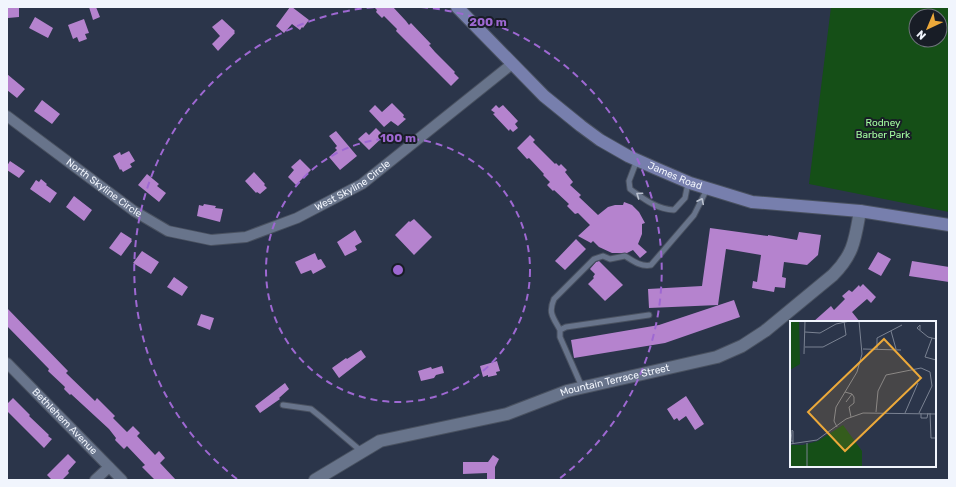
<svg xmlns="http://www.w3.org/2000/svg" width="956" height="487" viewBox="0 0 956 487" font-family="Rubik,sans-serif">
<style>
.green{fill:#154f17;fill-rule:evenodd}
.building{fill:#b583ce}
.lines{fill:none;stroke-linecap:round;stroke-linejoin:round}
.service-casing{stroke:#495160;stroke-width:7}
.minor-casing{stroke:#495160;stroke-width:12}
.tertiary-casing{stroke:#495160;stroke-width:14}
.secondary-casing{stroke:#495160;stroke-width:14}
.service{stroke:#68748b;stroke-width:5}
.minor{stroke:#68748b;stroke-width:10}
.tertiary{stroke:#68748b;stroke-width:12}
.secondary{stroke:#777fad;stroke-width:12}
.oneway{stroke:#bac1cf}
.ring{fill:none;stroke:#9e68d2;stroke-width:2;stroke-dasharray:7 5}
.labels{text-anchor:middle;dominant-baseline:central;stroke-width:4;stroke-linejoin:round;paint-order:stroke}
.park-label{font-size:10px;fill:#a3fba0;stroke:#181d26}
.street-label{font-size:10px;fill:#f1f5fd;stroke:#181d26}
.inset-road{fill:none;stroke:#7a8292;stroke-width:1}
.view{fill:#eca93a;fill-opacity:0.15;stroke:#eca93a;stroke-width:2}
.inset-edge{fill:none;stroke:#f1f5fd;stroke-width:2}
.centre{fill:#9e68d2;stroke:#181d26;stroke-width:2}
.ring-label{font-size:12px;text-anchor:middle;font-weight:bold;fill:#9e68d2;stroke:#181d26;stroke-width:4;stroke-linejoin:round;paint-order:stroke}
</style>
<rect width="100%" height="100%" fill="#2b354a"/>
<path class="green" d="M831,7H949V212L809,184ZM916,16H940V40H916Z"/>
<path class="building" d="M7,7H19V17L8,18Z
M89,7H96L100,17L93,20Z
M290,7H292L309,20L303,28L302,27L300,30L292,24L284,33L276,26Z
M374,7H393L406,21L409,25L411,23L431,44L429,45L435,52L455,72L454,73L459,78L451,86L396,31L397,29L384,16L382,18L376,12L377,10Z
M35,17L53,28L48,38L29,28Z
M84,19L89,33L85,34L87,39L79,42L77,37L73,39L68,25Z
M222,19L235,31L234,32L235,33L218,51L212,44L220,36L212,27Z
M7,74L25,89L17,98L7,90Z
M42,100L60,114L52,124L34,111Z
M392,103L404,115L403,117L406,119L398,126L391,121L384,127L369,111L375,105L382,112Z
M496,105L499,108L503,105L518,121L515,124L518,128L513,132L510,129L509,131L493,114L495,113L491,110Z
M376,128L384,136L369,150L358,139L366,132L369,135Z
M336,131L357,156L340,170L329,157L337,150L335,148L337,146L329,136Z
M530,135L535,140L533,142L555,164L556,163L559,166L561,164L567,170L565,172L573,182L570,185L581,195L579,197L598,215L608,207L615,205H623L624,202L632,205L639,212L645,223L642,224V234L638,244L647,252L640,258L633,250L627,253H612L599,247L593,241L591,243L578,236L590,225L578,213L575,214L567,206L569,204L554,190L553,191L547,185L550,182L543,175L544,174L529,158L527,159L517,148Z
M129,151L135,161L130,164L132,167L123,172L121,169L120,170L113,156L120,152L121,155Z
M300,159L311,170L296,185L288,177L294,170L291,167Z
M10,161L25,171L19,178L7,170V166Z
M254,172L265,184L264,185L267,188L260,194L257,192L256,193L245,181Z
M147,174L159,184L157,186L166,193L159,202L138,185Z
M41,179L47,184L46,185L57,193L50,203L30,189L36,180L39,182Z
M74,196L92,210L84,221L66,207Z
M204,204L216,206L215,208L223,209L220,222L197,216L199,205L203,206Z
M414,219L432,237L414,255L395,235L409,221L410,222Z
M710,228L768,236V235L797,240L799,232L821,235L818,255L807,265L784,262L782,277L786,278L785,288L775,287L774,292L752,288L753,281L757,282L761,255L726,249L718,305L649,308L648,289L702,286Z
M355,230L362,242L355,246L357,250L345,256L337,242Z
M121,232L132,239L131,240L132,241L121,256L109,248Z
M576,239L586,249L565,270L555,261Z
M142,251L159,262L151,274L133,263Z
M878,252L891,259L881,276L868,269Z
M315,253L318,260L321,259L326,267L313,274L311,270L301,274L295,262Z
M599,261L623,285L605,301L588,284L594,278L593,277L595,274L590,269L596,262Z
M912,261L949,267V282L909,276Z
M174,277L188,287L182,296L167,287Z
M863,284L876,297L871,303L867,299L852,312L860,322H813L831,306L834,310L845,299L842,296L849,290L852,292L859,285L860,287Z
M734,300L740,317L665,343L574,358L571,340L659,325Z
M7,308L68,371L66,373L95,401L97,398L115,416L113,418L127,432L133,426L140,433L137,436L155,455L159,451L165,458L160,463L176,480H155L142,467L145,465L127,446L124,449L115,440L116,438L109,429L71,394L70,395L64,389L65,387L48,371L49,369L7,326Z
M201,314L214,318L210,330L197,325Z
M361,350L366,357L339,378L332,368L346,358L347,359Z
M497,361L500,371L496,372L497,375L488,377V375L483,377L480,366Z
M442,366L444,373L436,375L434,378L421,381L418,371L431,367L432,369Z
M285,383L289,389L279,398L280,399L260,413L255,406Z
M686,396L704,424L695,430L686,416L679,421L677,418L674,420L667,409Z
M13,398L30,415L29,416L49,435L48,436L52,439L44,448L7,411V404Z
M68,454L76,462L68,471L69,473L62,480H52L47,475Z
M493,455L499,459L495,467V480H487V473L463,474V462H488Z"/>
<g class="lines">
<g class="service-casing">
<path id="service" d="M637,160L629,181L630,189C644,199 656,209 674,210L685,198L688,183
M560,330C553,317 548,313 554,299L594,259L603,256L610,259L625,256C633,261 641,267 651,265L694,215L707,189
M582,387L560,337V330L566,327L649,315
M283,405L311,409L321,417L361,451"/>
</g>
<g class="minor-casing">
<g id="minor">
<path id="s1" d="M7,116L134,211L168,231L211,240L246,237L297,218L362,184L512,64"/>
<path id="s2" d="M7,363L122,480"/>
<path d="M95,480L109,467"/>
</g>
</g>
<g class="tertiary-casing">
<g id="tertiary">
<path id="s3" d="M315,480L380,441L507,414L567,391L717,357L742,346L765,331L833,275C854,254 855,239 860,211"/>
</g>
</g>
<g class="secondary-casing">
<g id="secondary">
<path id="s4" d="M457,7L544,96L581,126L600,140L628,156L655,168L690,183L752,202L860,211L949,225"/>
</g>
</g>
<use href="#service" class="service"/>
<use href="#minor" class="minor"/>
<use href="#tertiary" class="tertiary"/>
<use href="#secondary" class="secondary"/>
</g>
<defs><path id="oneway-chevron" d="M-2-3.5L2.5 0L-2 3.5" fill="none" stroke-width="1.6" stroke-linecap="round" stroke-linejoin="round"/></defs>
<g class="oneway">
<use href="#oneway-chevron" transform="translate(639 195) rotate(-145)"/>
<use href="#oneway-chevron" transform="translate(701 201) rotate(-64)"/>
</g>
<g class="ring">
<circle cx="398" cy="270" r="132"/>
<path d="M237 479A264 264 0 0 1 375 7M421 7A264 264 0 0 1 559 479"/>
</g>
<g class="labels">
<g class="park-label">
<text x="883" y="123">Rodney<tspan x="883" dy="12">Barber Park</tspan></text>
</g>
<g class="street-label">
<text stroke="none"><textPath href="#s4" startOffset="279">James Road</textPath></text>
<text stroke="none"><textPath href="#s1" startOffset="396">West Skyline Circle</textPath></text>
<text stroke="none"><textPath href="#s1" startOffset="121">North Skyline Circle</textPath></text>
<text stroke="none"><textPath href="#s3" startOffset="319">Mountain Terrace Street</textPath></text>
<text stroke="none"><textPath href="#s2" startOffset="82">Bethlehem Avenue</textPath></text>
</g>
</g>
<g transform="translate(790 321)">
<rect width="146" height="146" fill="#2b354a"/>
<path d="M0,0H9L10,43L0,49ZM53,104L72,130V146H0V124H13L28,120Z" fill="#154f17"/>
<path class="inset-road" d="M130,9V4L127,7L138,16L146,18M101,10L106,28M15,11L30,12L46,3L60,0M142,17L135,36L146,39M15,26H33L56,14L54,0M73,28L111,29M87,28V17L112,4M14,33L15,0M55,71L62,73L56,81M86,91L88,70L96,54L131,47L140,51L142,65L129,92M115,92L128,62M131,92V97H137L138,92M140,92L141,117H146M61,96L59,86L64,82V76L62,73M47,106L44,100L46,86L67,51L72,33L69,0M0,123L27,119L56,98L73,92L146,93M3,123V110L2,109L1,120H3M17,146V122"/>
<path class="view" d="M94,18L131,57L55,130L18,91Z"/>
<rect width="146" height="146" class="inset-edge"/>
</g>
<circle cx="398" cy="270" r="6" class="centre"/>
<g class="ring-label">
<text x="488" y="26">200 m</text>
<text x="398" y="142">100 m</text>
</g>
<rect width="956" height="487" fill="none" stroke="#f1f5fd" stroke-width="16"/>
<g transform="translate(928 28) rotate(224)"><circle r="19" fill="#181d26" stroke="#6f737c"/>
<path d="M0-3L7 15L0 10L-7 15Z" fill="#eca93a"/>
<text y="-6" font-size="11" font-weight="bold" text-anchor="middle" fill="#f1f5fd">N</text>
</g>
</svg>
